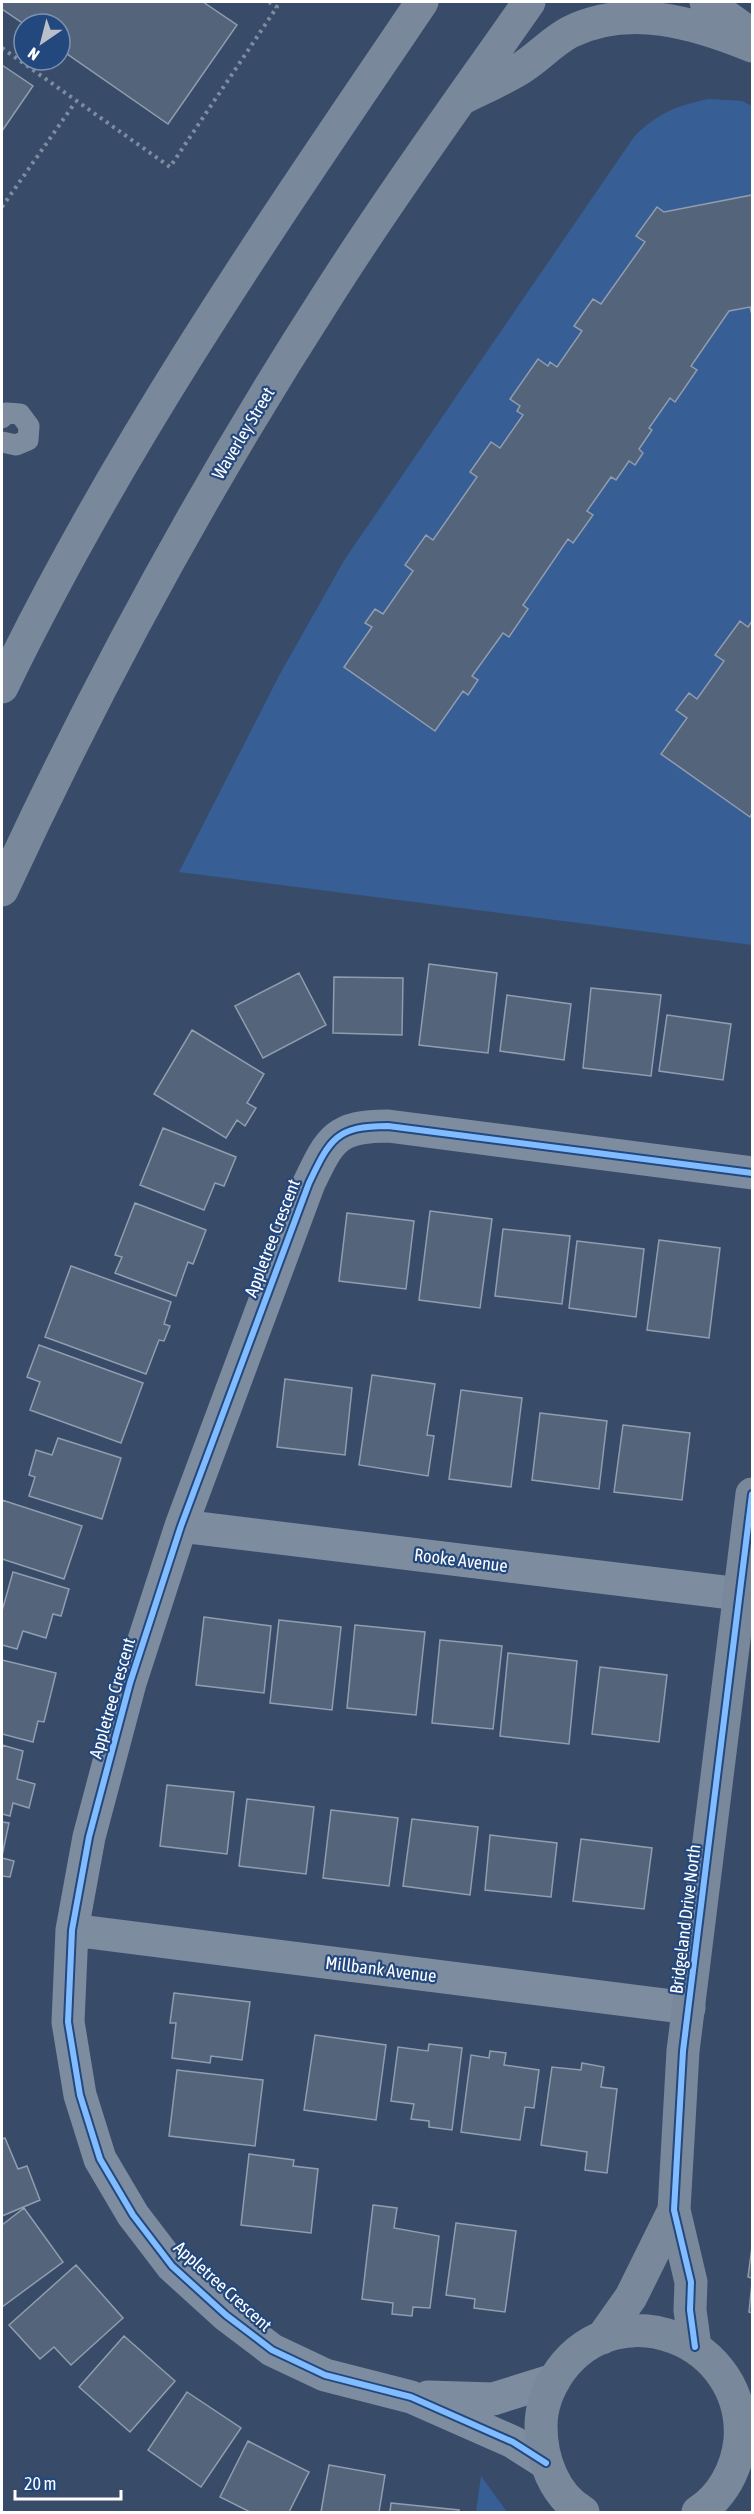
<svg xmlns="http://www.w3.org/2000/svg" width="754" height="2514" viewBox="0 0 754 2514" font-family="'Asap Condensed',sans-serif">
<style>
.green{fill:#375f95}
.building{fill:#53647b;stroke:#919daf;stroke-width:1.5}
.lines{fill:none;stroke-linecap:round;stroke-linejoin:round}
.path{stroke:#7e8ca0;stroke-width:4;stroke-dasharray:3 4.5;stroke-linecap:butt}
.lane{stroke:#7e8ca0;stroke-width:21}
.street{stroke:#7e8ca0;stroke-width:33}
.secondary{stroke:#79889b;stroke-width:33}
.cycleway-casing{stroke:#23487e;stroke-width:10}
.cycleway{stroke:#80bcff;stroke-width:6}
.labels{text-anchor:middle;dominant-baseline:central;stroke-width:4.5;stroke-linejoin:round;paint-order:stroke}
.street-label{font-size:18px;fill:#fff;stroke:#23487e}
</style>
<rect width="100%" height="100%" fill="#384c69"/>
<path class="green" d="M708,99L742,101L752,106V945L179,872L280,674L345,559L634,137C657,113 677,106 708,99Z
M481,2476L507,2512H476Z"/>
<path class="building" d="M2,2H203L237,25L168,124L60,49V24H24L2,9Z
M2,65L33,86L2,131Z
M752,195V315L750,307L729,311L691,366L697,370L675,402L670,398L649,428L652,430L639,449L643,453L635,465L629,461L616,480L611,477L587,511L593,515L573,543L568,539L523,605L528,609L509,637L503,633L472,676L478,680L468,695L463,691L435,731L344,667L372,627L365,623L375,609L383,614L413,571L405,565L426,535L433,540L477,477L470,472L491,442L500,448L523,415L517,411L520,406L510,399L538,359L548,366L550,362L557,367L582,331L574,326L593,299L601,304L645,242L636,236L657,207L664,212Z
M740,621L748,627L752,621V814L750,817L661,754L687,718L676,710L689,693L697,699L724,661L715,655Z
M429,964L497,973L488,1053L419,1045Z
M299,973L326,1025L263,1058L235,1006Z
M334,977L403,978L402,1035L333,1033Z
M591,988L661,995L651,1076L583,1068Z
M507,995L571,1004L564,1060L500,1051Z
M667,1015L731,1024L723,1080L659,1071Z
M192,1030L264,1074L247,1103L256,1108L245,1126L237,1120L226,1138L154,1094Z
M163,1128L236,1157L224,1186L215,1183L204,1210L140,1185Z
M135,1203L206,1230L193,1264L188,1262L176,1296L115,1273L122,1257L115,1255Z
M430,1211L492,1219L480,1308L419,1300Z
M347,1213L414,1221L406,1289L339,1281Z
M503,1229L570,1236L562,1304L495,1296Z
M659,1240L720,1248L709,1338L647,1330Z
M577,1241L644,1249L636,1317L569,1308Z
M71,1266L171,1302L164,1324L170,1326L164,1341L159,1340L146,1374L45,1337Z
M39,1345L143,1383L121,1443L30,1410L40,1382L27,1377Z
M372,1375L435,1384L427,1435L434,1436L428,1476L359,1465Z
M285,1379L352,1388L345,1455L277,1447Z
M461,1390L522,1398L511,1487L449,1479Z
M540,1413L607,1421L599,1489L532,1480Z
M623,1425L690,1433L682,1500L614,1492Z
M58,1438L121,1458L102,1519L29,1496L35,1477L29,1475L36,1450L52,1455Z
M2,1500L82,1526L64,1579L2,1559Z
M13,1572L69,1589L61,1616L53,1614L46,1638L23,1631L17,1649L2,1645V1611Z
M204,1617L271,1626L264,1693L196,1685Z
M279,1620L341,1627L332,1710L270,1703Z
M355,1625L425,1632L416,1715L347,1708Z
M440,1640L502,1646L493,1729L432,1723Z
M508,1653L577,1661L569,1744L500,1736Z
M2,1660L56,1673L44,1722L38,1721L33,1742L2,1734Z
M600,1667L667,1675L659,1742L592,1734Z
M2,1745L23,1751L17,1779L35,1784L29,1808L13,1803L10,1816L2,1814Z
M167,1785L234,1792L227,1854L160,1846Z
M247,1799L314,1807L306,1874L239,1866Z
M331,1810L398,1818L389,1886L323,1878Z
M412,1819L478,1827L470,1895L403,1886Z
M2,1822L9,1823L2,1856Z
M490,1835L557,1843L551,1897L485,1890Z
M581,1839L652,1848L644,1909L573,1901Z
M2,1858L14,1861L10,1877L2,1876V1879Z
M174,1993L250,2002L242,2060L211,2056L210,2063L172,2058L176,2023H170Z
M315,2035L386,2045L376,2120L304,2110Z
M429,2044L462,2048L452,2130L429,2127V2121L411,2119L414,2104L391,2101L398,2047L428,2051Z
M490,2051L506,2053L504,2065L539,2070L534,2108L525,2107L520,2140L461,2132L471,2055L489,2058Z
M582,2063L604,2067L601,2087L617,2089L607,2173L585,2170L587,2152L541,2145L552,2067L581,2070Z
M177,2070L263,2080L255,2146L169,2136Z
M5,2138L18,2169L27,2166L40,2200L2,2216V2139Z
M249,2154L294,2160L293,2166L318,2169L311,2233L241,2225Z
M373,2205L397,2208L394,2228L439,2236L430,2308L413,2307L412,2316L392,2314L393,2303L362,2299Z
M24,2208L63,2262L2,2307V2225Z
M456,2223L516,2231L505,2312L474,2308L475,2299L446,2295Z
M752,2247V2278L748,2277Z
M76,2265L123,2318L71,2365L54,2347L40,2359L9,2325Z
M752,2283V2313L749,2312Z
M124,2336L175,2381L130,2432L79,2387Z
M187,2392L241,2428L201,2487L148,2450Z
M248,2441L309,2472L289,2512H250L220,2497Z
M329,2465L385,2475L379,2512H321Z
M391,2503L459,2510V2512H390Z"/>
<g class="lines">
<path class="path" d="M2,48L170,167L277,7L269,2
M2,207L74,104"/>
<path class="lane" d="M2,418L6,413L20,414L29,426L28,440L16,445L2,442"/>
<path class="street" d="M181,1526L740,1594
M72,1930L689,2008
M428,2397L493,2399L554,2380
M546,2463L513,2442L411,2397L325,2375L272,2350L226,2315L172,2266L133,2215L100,2159L80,2095L68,2022L72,1930L89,1837L130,1683L181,1526L309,1183C330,1139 336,1126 388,1126L752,1173"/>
<path class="secondary" d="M706,2L751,34
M465,97C483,88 501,80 518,70C537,59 551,42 570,32C630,3 695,23 752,46
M2,687C119,445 272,223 422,2
M2,890C97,684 206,484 329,293C392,194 462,98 529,2
M602,2338L631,2297L674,2210
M695,2347L690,2310L691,2282L674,2210L683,2051L752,1494
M583,2512C554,2495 541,2459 541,2426C541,2407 549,2387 560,2371C619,2290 747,2340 740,2440C737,2469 722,2497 698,2512"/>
<g class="cycleway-casing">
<path id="cycleway" d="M695,2347L690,2310L691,2282L674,2210L683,2051L752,1494
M546,2463L513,2442L411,2397L325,2375L272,2350L226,2315L172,2266L133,2215L100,2159L80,2095L68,2022L72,1930L89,1837L130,1683L181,1526L309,1183C330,1139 336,1126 388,1126L752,1173"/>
</g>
<use href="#cycleway" class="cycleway"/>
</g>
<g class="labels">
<g class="street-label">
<text transform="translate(243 433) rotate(-59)">Waverley Street</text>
<text transform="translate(272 1238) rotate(-69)">Appletree Crescent</text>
<text transform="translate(461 1560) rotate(7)">Rooke Avenue</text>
<text transform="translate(112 1698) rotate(-74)">Appletree Crescent</text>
<text transform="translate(685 1919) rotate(-83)">Bridgeland Drive North</text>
<text transform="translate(381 1969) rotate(7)">Millbank Avenue</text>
<text transform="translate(223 2286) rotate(42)">Appletree Crescent</text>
</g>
</g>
<rect width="754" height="2514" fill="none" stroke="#ffffff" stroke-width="6"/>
<g transform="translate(42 42) rotate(215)"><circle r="28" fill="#23487e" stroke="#7b91b2" stroke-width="1.5"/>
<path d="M0-4.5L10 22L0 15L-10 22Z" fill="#b9c0ca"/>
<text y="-9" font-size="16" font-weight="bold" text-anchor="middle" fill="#ffffff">N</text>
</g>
<path d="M15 2490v9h106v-9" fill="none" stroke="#ffffff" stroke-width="3"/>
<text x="24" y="2490" font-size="18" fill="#ffffff" stroke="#23487e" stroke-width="4.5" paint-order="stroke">20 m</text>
</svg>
